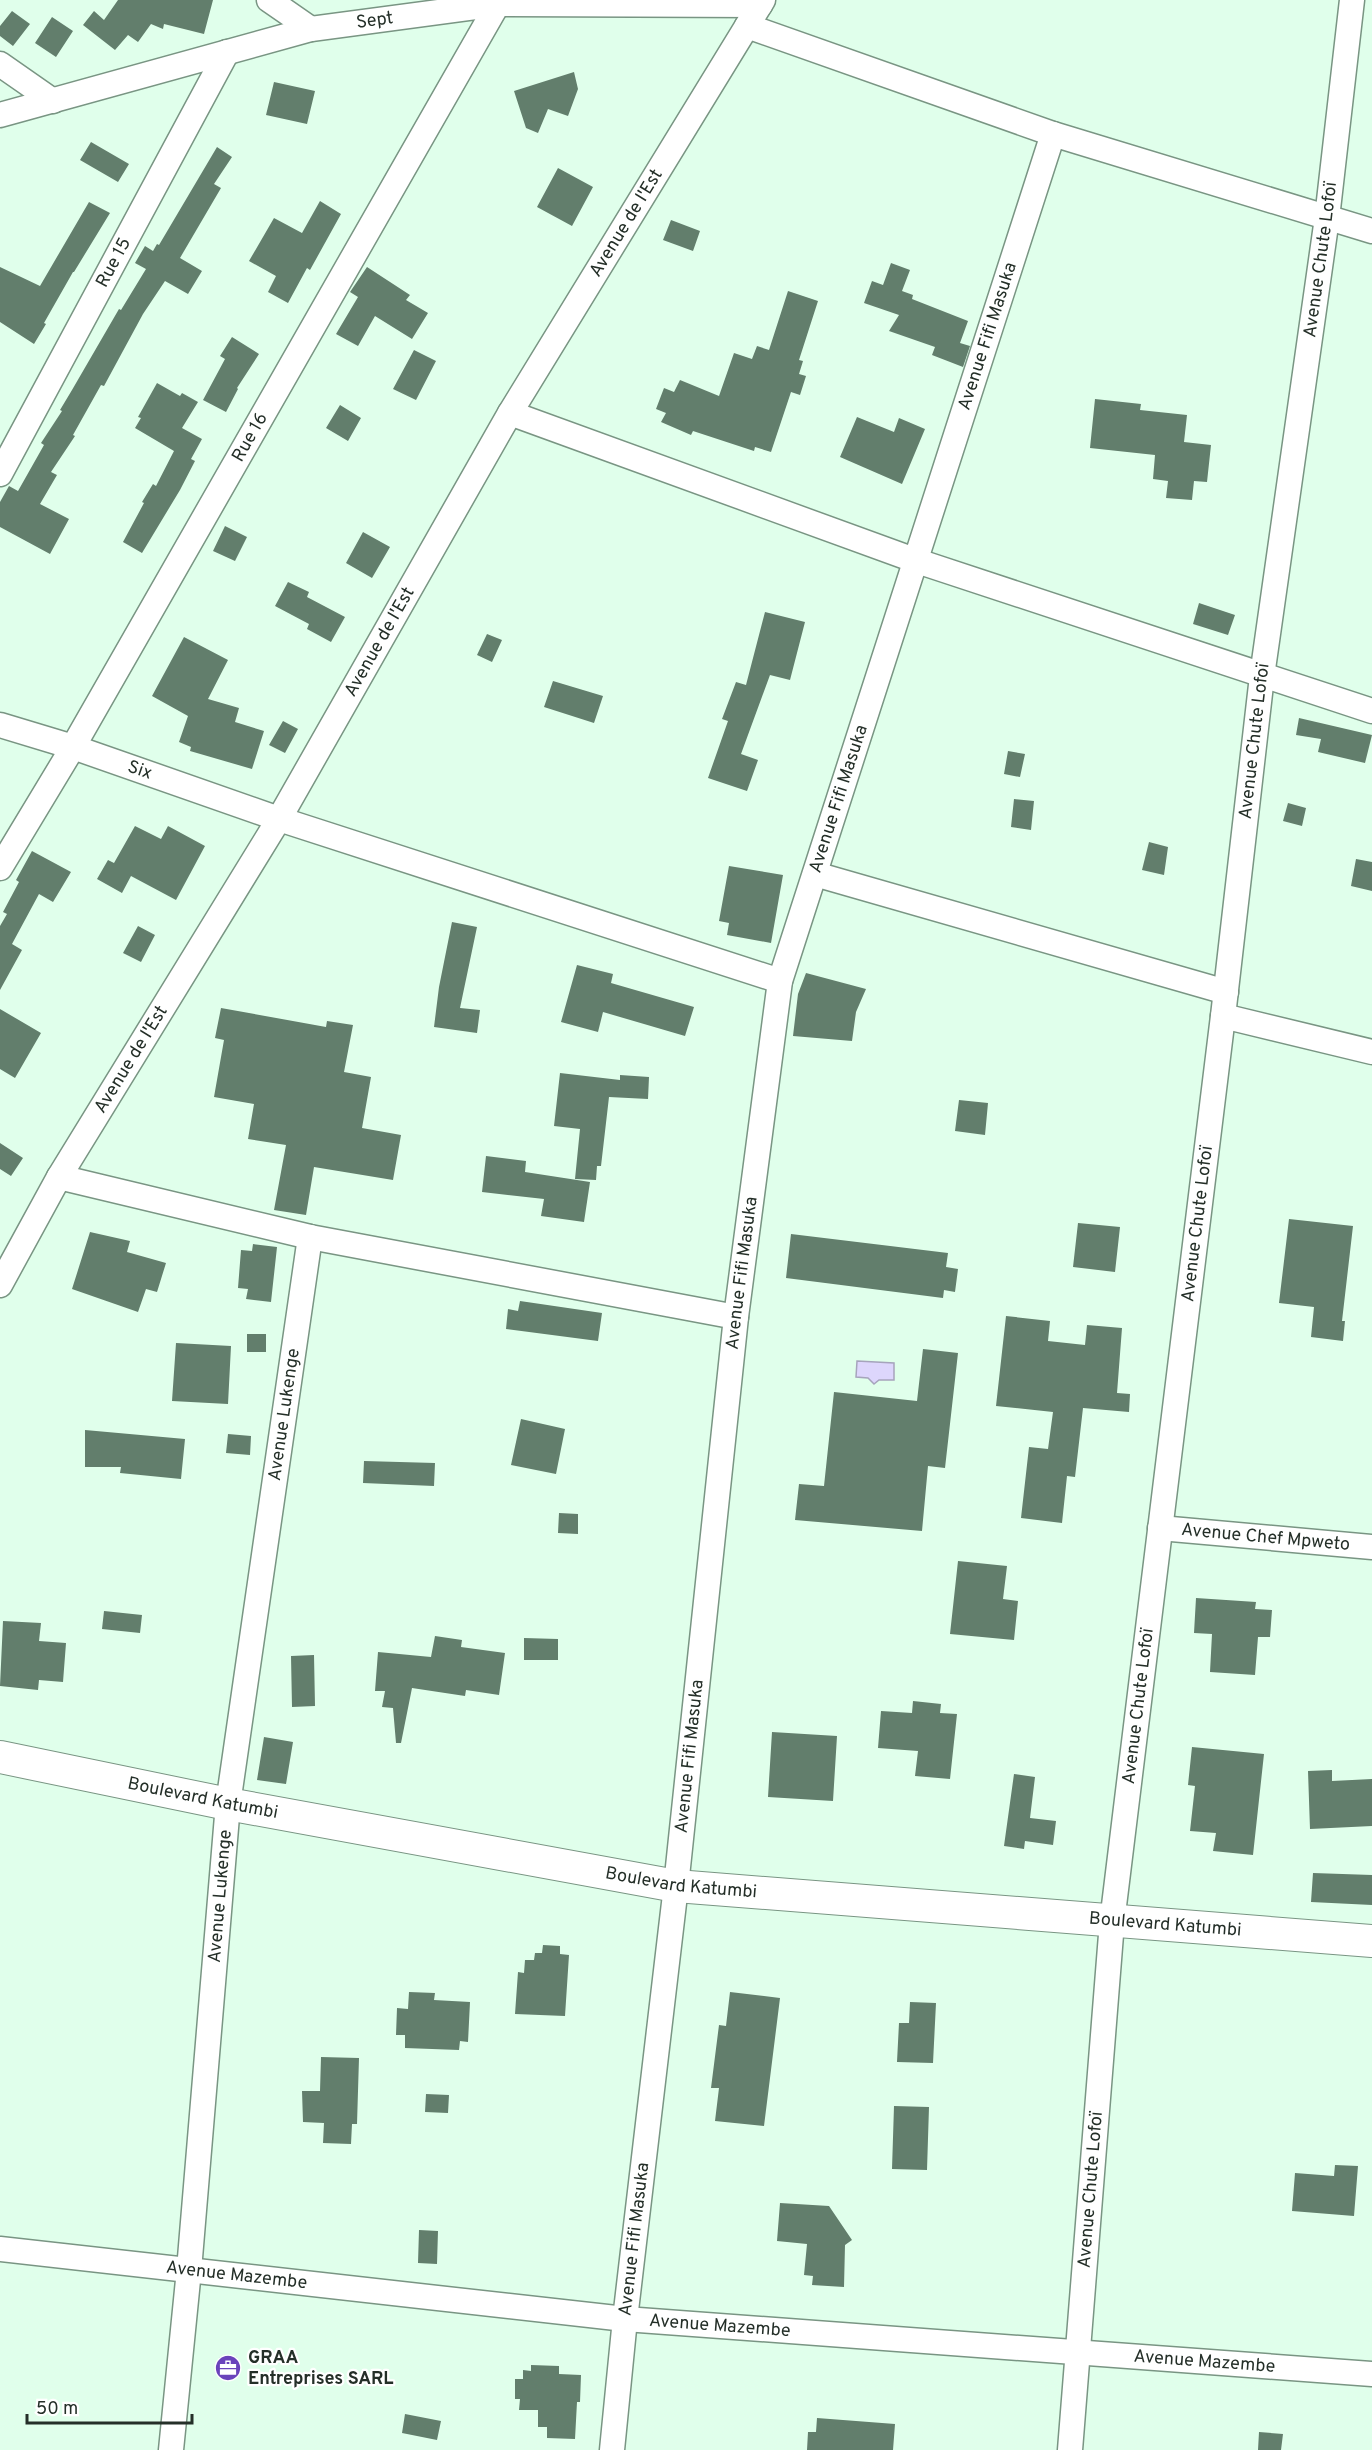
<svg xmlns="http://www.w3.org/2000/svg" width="1372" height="2450" viewBox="0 0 1372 2450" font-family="Overpass,sans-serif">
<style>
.water{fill:#ddd6fc;stroke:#a6a4bc;stroke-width:1.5}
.building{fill:#627e6c}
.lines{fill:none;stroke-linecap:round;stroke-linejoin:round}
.minor-casing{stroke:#799583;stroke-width:27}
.tertiary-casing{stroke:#799583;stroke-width:34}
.minor{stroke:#fff;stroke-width:24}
.tertiary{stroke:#fff;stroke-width:32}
.labels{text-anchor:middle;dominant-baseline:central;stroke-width:4.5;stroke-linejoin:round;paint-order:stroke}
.street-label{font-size:18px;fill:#242f28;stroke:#fff}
.poi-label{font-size:18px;font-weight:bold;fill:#242f28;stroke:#fff;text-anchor:start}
</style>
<rect width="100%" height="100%" fill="#e0ffeb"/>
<path class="water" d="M857,1361L894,1363V1380H879L874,1384L868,1378L856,1377Z"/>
<path class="building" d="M118,0H213L204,34L164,24L163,29L151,24L138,42L128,35L115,50L83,25L94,11L104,20Z
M12,11L30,24L13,46L0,36V26Z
M52,17L73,31L56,57L35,43Z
M574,72L578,89L568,116L548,109L538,133L526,128L514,91Z
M274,82L315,91L307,124L266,115Z
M91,142L129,164L118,182L80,160Z
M217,147L232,157L214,184L221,188L180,258L202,271L188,294L165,281L143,314L104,386L101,385L73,435L75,436L51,472L57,475L40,504L69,519L50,554L0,527V502L9,486L18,491L44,445L41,443L62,411L60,410L72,390L119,309L121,310L146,269L135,263L145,246L153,251L157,244L159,245Z
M558,168L593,187L572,226L537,207Z
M320,201L341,214L310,270L307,268L288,303L268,292L276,276L249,261L274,218L302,233Z
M89,202L110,213L74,272H73L44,323L46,324L34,344L0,322V267L40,286Z
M671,220L700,231L693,251L663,240Z
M891,263L910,270L902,291L913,295L912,299L968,321L960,343L970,346L963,367L932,355L935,347L889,331L899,315L864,303L872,281L883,285Z
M367,267L410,295L406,300L428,313L412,339L375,316L358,346L336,334L358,297L350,292Z
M788,291L818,301L799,360L803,361L799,374L806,376L800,395L791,392L771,452L755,447L754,451L693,431L691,435L661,422L666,413L656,409L664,388L674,392L680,380L719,396L734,353L752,359L757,346L769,350Z
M232,337L259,354L237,388L238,389L226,412L203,400L225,359L220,356Z
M414,350L436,361L416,400L393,389Z
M157,383L180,396L182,393L198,402L182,428L202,439L191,459L195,461L180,490L142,553L123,542L144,503L142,502L153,484L156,486L174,451L135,428L141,418L138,417Z
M1095,399L1141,404L1140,410L1187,415L1184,442L1211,445L1207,482L1194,481L1192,500L1166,498L1168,481L1153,479L1155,455L1090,448Z
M340,405L361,418L348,441L326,428Z
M857,417L894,432L899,418L925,429L902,484L840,457Z
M225,526L247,537L235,561L213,551Z
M363,532L390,547L372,578L346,563Z
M288,582L309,592L307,597L345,617L331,642L307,629L309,624L275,606Z
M1199,603L1235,615L1228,635L1193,624Z
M765,612L805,622L790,680L770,675L741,754L758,760L747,791L708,778L728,721L722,719L736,682L746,685Z
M487,634L502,640L492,662L477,655Z
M184,637L228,660L208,699L239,708L235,722L264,731L252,769L190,751L191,747L179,742L188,716L152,696Z
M553,681L603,696L594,723L544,707Z
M1299,718L1372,735L1365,763L1318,752L1321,739L1296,735Z
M283,721L298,729L285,753L269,745Z
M1008,751L1025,754L1020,777L1004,774Z
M1014,799L1034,801L1031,830L1011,827Z
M1288,803L1306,808L1302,826L1283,821Z
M135,826L161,839L168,826L205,846L176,900L131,876L122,893L97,879L108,860L114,863Z
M1149,842L1168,847L1164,875L1142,870Z
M32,851L71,872L53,902L39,894L12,944L22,950L0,990V926L7,914L3,912L19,882L16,880Z
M1356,859L1372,862V891L1351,886Z
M729,866L783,875L771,943L727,935L729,923L719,921Z
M452,922L477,927L460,1008L480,1010L477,1033L434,1027L439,987Z
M138,926L155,935L141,962L123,953Z
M577,965L613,974L611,983L694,1007L685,1036L603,1012L598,1032L561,1022Z
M806,973L866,989L856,1012L852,1041L793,1036L798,994Z
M221,1008L326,1027L327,1021L353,1025L344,1072L371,1077L362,1128L401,1135L393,1180L314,1167L306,1215L274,1210L286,1145L248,1139L254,1104L214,1097L224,1040L215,1038Z
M0,1009L41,1033L15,1078L0,1069Z
M560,1073L620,1080V1075L649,1077L648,1099L609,1097L601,1166H597L596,1180L575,1179L580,1129L554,1126Z
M959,1100L988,1103L985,1135L955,1131Z
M0,1143L23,1158L11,1176L0,1169Z
M486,1156L526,1161L525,1172L590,1182L584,1222L541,1216L544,1199L482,1192Z
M1289,1219L1353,1226L1342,1321H1345L1343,1341L1311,1337L1314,1307L1279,1303Z
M1078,1223L1120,1227L1115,1272L1073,1267Z
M90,1232L130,1241L127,1252L166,1263L157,1292L146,1289L138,1312L72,1289Z
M791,1234L948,1253L946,1267L958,1269L955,1292L944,1290L943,1298L786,1278Z
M253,1244L277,1247L271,1302L246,1299L248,1289L238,1288L241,1250L252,1251Z
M520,1301L602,1313L598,1341L506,1329L508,1309L518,1311Z
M1006,1316L1050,1321L1048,1341L1085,1345L1087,1325L1122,1328L1117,1393L1130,1394L1129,1412L1083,1408L1075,1477L1067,1476L1062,1523L1021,1518L1029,1447L1048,1449L1053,1412L996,1406Z
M247,1334H266V1352H247Z
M176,1343L231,1346L228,1404L172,1401Z
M923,1349L958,1353L945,1468L928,1466L922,1531L795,1520L799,1484L824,1486L834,1392L917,1401Z
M521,1419L565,1429L556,1474L511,1465Z
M85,1430L185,1439L181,1479L120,1473L121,1467H85Z
M228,1434L251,1436L250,1455L226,1453Z
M364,1461L435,1463L434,1486L363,1483Z
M559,1513L578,1514V1534L558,1533Z
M958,1561L1007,1566L1003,1599L1018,1601L1014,1640L950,1634Z
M1196,1598L1256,1602L1255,1609L1272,1610L1270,1637H1258L1255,1675L1210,1672L1212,1634L1194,1633Z
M104,1611L142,1615L140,1633L102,1629Z
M3,1621L41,1623L39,1641L66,1643L63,1682L39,1680L38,1690L0,1686Z
M435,1636L462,1640L461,1647L505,1653L499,1695L466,1690L465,1696L412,1688L401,1743H396L393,1708L382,1707L385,1691H375L378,1652L431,1657Z
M524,1638L558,1639V1660H524Z
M314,1655L315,1706L292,1707L291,1656Z
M913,1701L941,1704L940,1713L957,1714L950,1779L915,1776L918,1751L878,1748L881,1711L912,1713Z
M772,1732L837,1736L833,1801L768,1797Z
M264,1737L293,1742L286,1784L257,1780Z
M1192,1747L1264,1754L1253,1855L1213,1851L1216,1833L1190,1831L1195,1786L1188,1785Z
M1332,1770V1781L1372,1779V1826L1310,1829L1308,1771Z
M1014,1774L1035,1777L1030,1818L1056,1821L1053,1845L1025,1841L1024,1849L1004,1846Z
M1313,1873L1372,1875V1905L1311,1902Z
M543,1945L560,1946V1954L569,1955L565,2016L515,2014L518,1972L524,1973L525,1960H534L535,1953H542Z
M409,1992L435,1993L434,2000L470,2002L468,2042L460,2041L459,2050L405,2048V2035H396L397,2008L408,2009Z
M730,1992L780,1998L764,2126L715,2121L719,2088H711L719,2025L726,2026Z
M910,2002L936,2003L933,2063L897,2062L899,2023H909Z
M321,2057L359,2058L357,2124H352L351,2144L323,2143L324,2123L303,2122L302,2091H320Z
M426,2094L449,2095L448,2113L425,2112Z
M894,2106L929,2107L927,2170L892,2169Z
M1335,2165L1358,2166L1354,2216L1292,2211L1295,2173L1334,2176Z
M780,2203L829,2206L852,2240L845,2245L844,2287L812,2285L813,2276L804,2275L807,2244L777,2241Z
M419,2230L438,2231L437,2264L418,2263Z
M531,2365L559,2366V2374L581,2375L580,2402H577L575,2439L547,2438V2427H538V2410H519L520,2399H515V2379H523V2370L531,2371Z
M405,2414L441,2421L437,2440L402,2433Z
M817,2418L895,2424L893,2450H807L808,2432H816Z
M1259,2432L1283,2434L1281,2450H1258Z"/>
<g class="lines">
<g class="minor-casing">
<g id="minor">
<path d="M269,0L311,29"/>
<path d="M747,26L1053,134L1372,231"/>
<path d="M0,64L53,101"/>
<path id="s1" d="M0,115L311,29L498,4L760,5"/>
<path d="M510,413L917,561L1372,711"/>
<path id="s2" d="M0,474L227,52"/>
<path id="s3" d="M0,725L73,747L279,819L780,981"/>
<path id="s4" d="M0,868L73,747L500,0"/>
<path d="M815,874L1226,992"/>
<path d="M1223,1016L1372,1052"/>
<path d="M59,1177L310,1237L736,1317"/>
<path id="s5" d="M0,1285L59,1177L279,819L510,413L763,0"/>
<path id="s6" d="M1160,1528L1372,1547"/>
<path id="s7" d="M0,2249L625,2319L1372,2374"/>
<path id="s8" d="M171,2450L189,2270L228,1804L310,1237"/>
<path id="s9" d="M612,2450L625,2319L676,1886L736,1317L780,981L1053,134"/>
<path id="s10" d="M1070,2450L1112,1922L1223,1016L1262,676L1327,218L1352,0"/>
</g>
</g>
<g class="tertiary-casing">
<g id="tertiary">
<path id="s11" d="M0,1757L228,1804L676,1886L1372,1941"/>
</g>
</g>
<use href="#minor" class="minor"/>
<use href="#tertiary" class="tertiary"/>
</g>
<defs>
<g id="office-disc" transform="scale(1.35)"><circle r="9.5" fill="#6a43bb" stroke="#fff"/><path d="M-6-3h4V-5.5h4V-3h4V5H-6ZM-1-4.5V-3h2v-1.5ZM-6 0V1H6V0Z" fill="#fff"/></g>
</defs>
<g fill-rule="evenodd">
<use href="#office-disc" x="228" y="2368"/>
</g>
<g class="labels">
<g class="street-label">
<text stroke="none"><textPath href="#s1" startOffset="387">Sept</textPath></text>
<text stroke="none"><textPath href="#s5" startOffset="1233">Avenue de l'Est</textPath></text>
<text stroke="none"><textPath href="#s10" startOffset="2205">Avenue Chute Lofoï</textPath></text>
<text stroke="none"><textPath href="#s2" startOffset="240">Rue 15</textPath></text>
<text stroke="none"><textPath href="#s9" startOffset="2156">Avenue Fifi Masuka</textPath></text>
<text stroke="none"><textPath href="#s4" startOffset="498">Rue 16</textPath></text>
<text stroke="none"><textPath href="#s5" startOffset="747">Avenue de l'Est</textPath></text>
<text stroke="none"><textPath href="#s10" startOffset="1719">Avenue Chute Lofoï</textPath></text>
<text stroke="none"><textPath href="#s3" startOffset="147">Six</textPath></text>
<text stroke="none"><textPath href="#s9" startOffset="1670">Avenue Fifi Masuka</textPath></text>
<text stroke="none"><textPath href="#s5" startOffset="261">Avenue de l'Est</textPath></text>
<text stroke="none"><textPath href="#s10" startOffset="1233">Avenue Chute Lofoï</textPath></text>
<text stroke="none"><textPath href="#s9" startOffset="1184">Avenue Fifi Masuka</textPath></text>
<text stroke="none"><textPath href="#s8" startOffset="1042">Avenue Lukenge</textPath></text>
<text stroke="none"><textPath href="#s6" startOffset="106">Avenue Chef Mpweto</textPath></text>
<text stroke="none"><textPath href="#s10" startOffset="747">Avenue Chute Lofoï</textPath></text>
<text stroke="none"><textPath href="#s9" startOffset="698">Avenue Fifi Masuka</textPath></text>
<text stroke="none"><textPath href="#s11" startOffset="207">Boulevard Katumbi</textPath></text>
<text stroke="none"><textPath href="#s11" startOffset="693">Boulevard Katumbi</textPath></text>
<text stroke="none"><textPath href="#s8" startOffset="556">Avenue Lukenge</textPath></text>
<text stroke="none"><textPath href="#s11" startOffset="1179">Boulevard Katumbi</textPath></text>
<text stroke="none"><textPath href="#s10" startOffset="261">Avenue Chute Lofoï</textPath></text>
<text stroke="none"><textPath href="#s9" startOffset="212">Avenue Fifi Masuka</textPath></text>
<text stroke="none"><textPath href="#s7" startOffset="238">Avenue Mazembe</textPath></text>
<text stroke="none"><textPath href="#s7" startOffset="724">Avenue Mazembe</textPath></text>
<text stroke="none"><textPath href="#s7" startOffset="1210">Avenue Mazembe</textPath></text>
</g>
<g class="poi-label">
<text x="248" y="2358">GRAA<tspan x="248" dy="21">Entreprises SARL</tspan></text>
</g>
</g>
<path d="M27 2414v9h165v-9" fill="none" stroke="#242f28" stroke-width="3"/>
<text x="36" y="2414" font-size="18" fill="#242f28" stroke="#ffffff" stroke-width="4.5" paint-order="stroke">50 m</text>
</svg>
